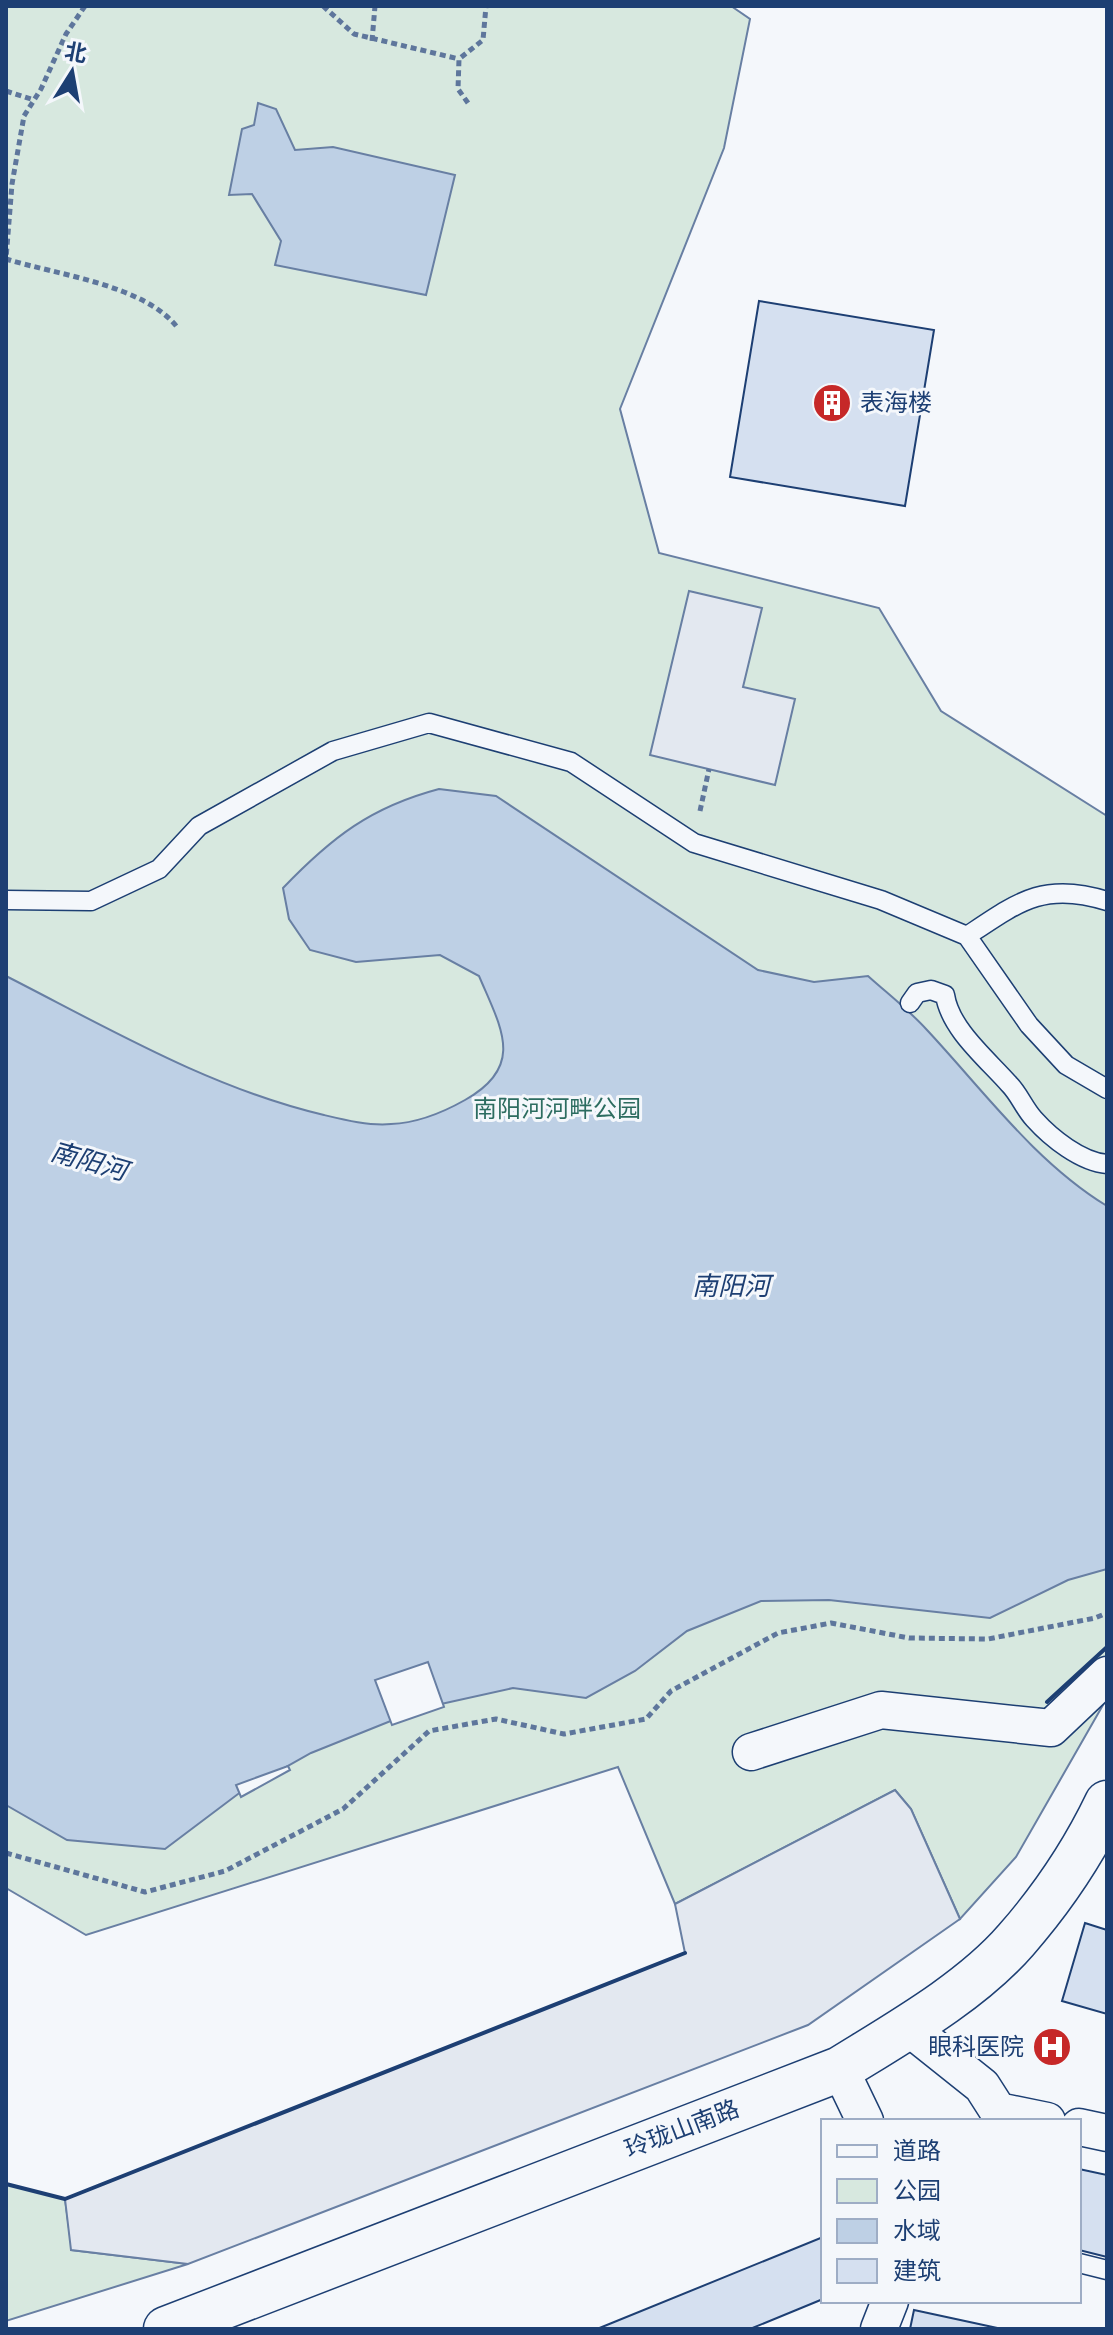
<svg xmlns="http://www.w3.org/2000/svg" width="1113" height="2335" viewBox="0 0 1113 2335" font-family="'Work Sans','Noto Sans SC',sans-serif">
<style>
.green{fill:#d7e8df;stroke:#687fa3;stroke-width:2}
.parking{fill:#e3e8f0;stroke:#687fa3;stroke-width:2}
.water{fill:#bed0e5;stroke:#687fa3;stroke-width:2}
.pier{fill:#f4f7fb;stroke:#687fa3;stroke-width:2}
.building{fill:#d5e0f0;stroke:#1d3f73;stroke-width:2}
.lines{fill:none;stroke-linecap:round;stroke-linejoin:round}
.service-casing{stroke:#1d3f73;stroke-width:21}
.minor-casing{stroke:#1d3f73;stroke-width:39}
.tertiary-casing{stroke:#1d3f73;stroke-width:47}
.path{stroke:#5e769c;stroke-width:5;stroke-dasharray:6 4;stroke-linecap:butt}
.service{stroke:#f4f7fb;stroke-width:18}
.minor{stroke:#f4f7fb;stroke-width:36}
.tertiary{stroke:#f4f7fb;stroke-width:44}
.wall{stroke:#1d3f73;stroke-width:4}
.labels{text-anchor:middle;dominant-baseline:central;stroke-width:6;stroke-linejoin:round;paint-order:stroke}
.poi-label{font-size:24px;fill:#1d3f73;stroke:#f4f7fb;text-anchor:start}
.park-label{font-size:24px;fill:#2c6c60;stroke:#f4f7fb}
.street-label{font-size:24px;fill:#1d3f73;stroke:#f4f7fb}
.water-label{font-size:26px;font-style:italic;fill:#1d3f73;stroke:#f4f7fb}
</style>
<rect width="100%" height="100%" fill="#f4f7fb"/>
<path class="green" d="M6,6H731L750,19L724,148L620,409L659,553L879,608L941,711L1107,816V1698L1016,1857L960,1919L911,1809L895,1790L675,1904L618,1767L86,1935L6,1888Z
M6,2184L65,2199L72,2250L188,2264L6,2321Z"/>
<path class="parking" d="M689,591L762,608L743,687L795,699L775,785L650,755Z
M895,1790L911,1809L960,1919L808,2025L188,2264L71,2250L65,2199L685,1953L675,1904Z"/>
<path class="water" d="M258,103L276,109L295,150L333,147L455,175L426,295L275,265L281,241L252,194L229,195L242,129L254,125Z
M439,789L496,796L758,970L814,982L868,976C888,994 910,1011 927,1030C984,1091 1035,1162 1107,1206V1569L1068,1580L990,1618L829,1600L761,1601L687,1631L635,1671L586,1698L513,1688L423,1708L311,1753L238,1794L165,1849L67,1840L6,1805V976C108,1028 212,1089 324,1115C345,1120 370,1126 391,1124C418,1123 442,1113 465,1100C526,1066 501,1028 479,976L440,955L356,962L310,950L289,919L283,888C332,837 371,807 439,789Z"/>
<path class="pier" d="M428,1662L444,1707L392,1725L375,1680Z
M288,1766L290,1770L241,1797L236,1785Z"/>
<path class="building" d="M759,301L934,330L905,506L730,477Z
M1085,1923L1107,1930V2014L1062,2001Z
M1079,2169L1107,2175V2257L1079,2250Z
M823,2237V2299L750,2329H597Z
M914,2310L1002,2329H910Z"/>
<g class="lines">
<g class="service-casing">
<path id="service" d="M6,900L91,901L159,869L199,826L333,751L429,723L571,762L694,843L881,900L967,936L1029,1025L1066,1065L1107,1089
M967,936C1018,902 1044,881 1107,901
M910,1003L917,993L931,990L945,995C950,1029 987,1059 1009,1084C1019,1094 1024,1108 1034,1119C1051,1138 1081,1162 1107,1164
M1079,2263L1107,2270"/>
</g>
<g class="minor-casing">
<path id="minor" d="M751,1752L881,1710L1051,1728L1107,1675
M908,2027L982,2086L998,2111L1047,2121
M840,2069L865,2121
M1079,2127L1107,2133
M879,2329L890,2301"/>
</g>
<g class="tertiary-casing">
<path id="tertiary" d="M166,2329L840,2069C898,2033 971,1992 1016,1940C1051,1900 1084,1851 1107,1803"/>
</g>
<path class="path" d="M85,6L66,34L41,89L24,116L12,184L6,259C58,275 144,285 177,327
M323,6L354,34L459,59
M372,41L375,6
M6,91L34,100
M468,103L458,89L459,59L483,40L486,6
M700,811L709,769
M6,1853L145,1892L225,1871L343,1809L429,1731L496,1719L564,1734L646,1719L671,1691L778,1633L831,1623L909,1638L988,1639L1095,1618L1107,1613"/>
<use href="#service" class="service"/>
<use href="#minor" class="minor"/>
<use href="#tertiary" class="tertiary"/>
<path class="wall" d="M1047,1702L1107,1647
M6,2184L65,2199L685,1953"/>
</g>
<defs>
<g id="building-disc" transform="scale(2)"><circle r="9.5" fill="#c62828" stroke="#f4f7fb"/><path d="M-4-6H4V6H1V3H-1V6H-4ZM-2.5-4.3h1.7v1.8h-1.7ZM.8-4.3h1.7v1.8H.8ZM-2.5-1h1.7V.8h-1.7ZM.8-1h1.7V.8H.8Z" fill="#fff"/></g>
<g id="hospital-disc" transform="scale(2)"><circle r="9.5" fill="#c62828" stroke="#f4f7fb"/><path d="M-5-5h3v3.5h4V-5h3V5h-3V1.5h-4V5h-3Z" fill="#fff"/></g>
</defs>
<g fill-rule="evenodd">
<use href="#building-disc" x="832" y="403"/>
<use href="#hospital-disc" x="1052" y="2047"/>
</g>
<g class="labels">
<g class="poi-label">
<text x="860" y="403">表海楼</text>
<text x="1024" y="2047" text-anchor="end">眼科医院</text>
</g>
<g class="park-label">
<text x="557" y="1109">南阳河河畔公园</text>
</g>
<g class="street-label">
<text transform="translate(682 2129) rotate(-21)">玲珑山南路</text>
</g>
<g class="water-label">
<text transform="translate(89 1161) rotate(16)">南阳河</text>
<text x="731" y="1286">南阳河</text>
</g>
</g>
<rect width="1113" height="2335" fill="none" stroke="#1d3f73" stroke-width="16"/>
<rect x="821" y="2119" width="260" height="184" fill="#f4f7fb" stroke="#9eadc5" stroke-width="2"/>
<rect x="837" y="2145" width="40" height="12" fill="#f4f7fb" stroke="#9eadc5" stroke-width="2"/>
<text x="893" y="2159" font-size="24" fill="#1d3f73">道路</text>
<rect x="837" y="2179" width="40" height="24" fill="#d7e8df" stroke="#9eadc5" stroke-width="2"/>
<text x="893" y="2199" font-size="24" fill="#1d3f73">公园</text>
<rect x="837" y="2219" width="40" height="24" fill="#bed0e5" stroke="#9eadc5" stroke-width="2"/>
<text x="893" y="2239" font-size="24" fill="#1d3f73">水域</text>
<rect x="837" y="2259" width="40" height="24" fill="#d5e0f0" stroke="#9eadc5" stroke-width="2"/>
<text x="893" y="2279" font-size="24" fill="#1d3f73">建筑</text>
<g transform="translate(72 72) rotate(11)" stroke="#f4f7fb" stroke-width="6" paint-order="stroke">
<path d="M0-6L14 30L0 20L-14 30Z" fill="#1d3f73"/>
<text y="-12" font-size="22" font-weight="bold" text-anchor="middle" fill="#1d3f73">北</text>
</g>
</svg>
